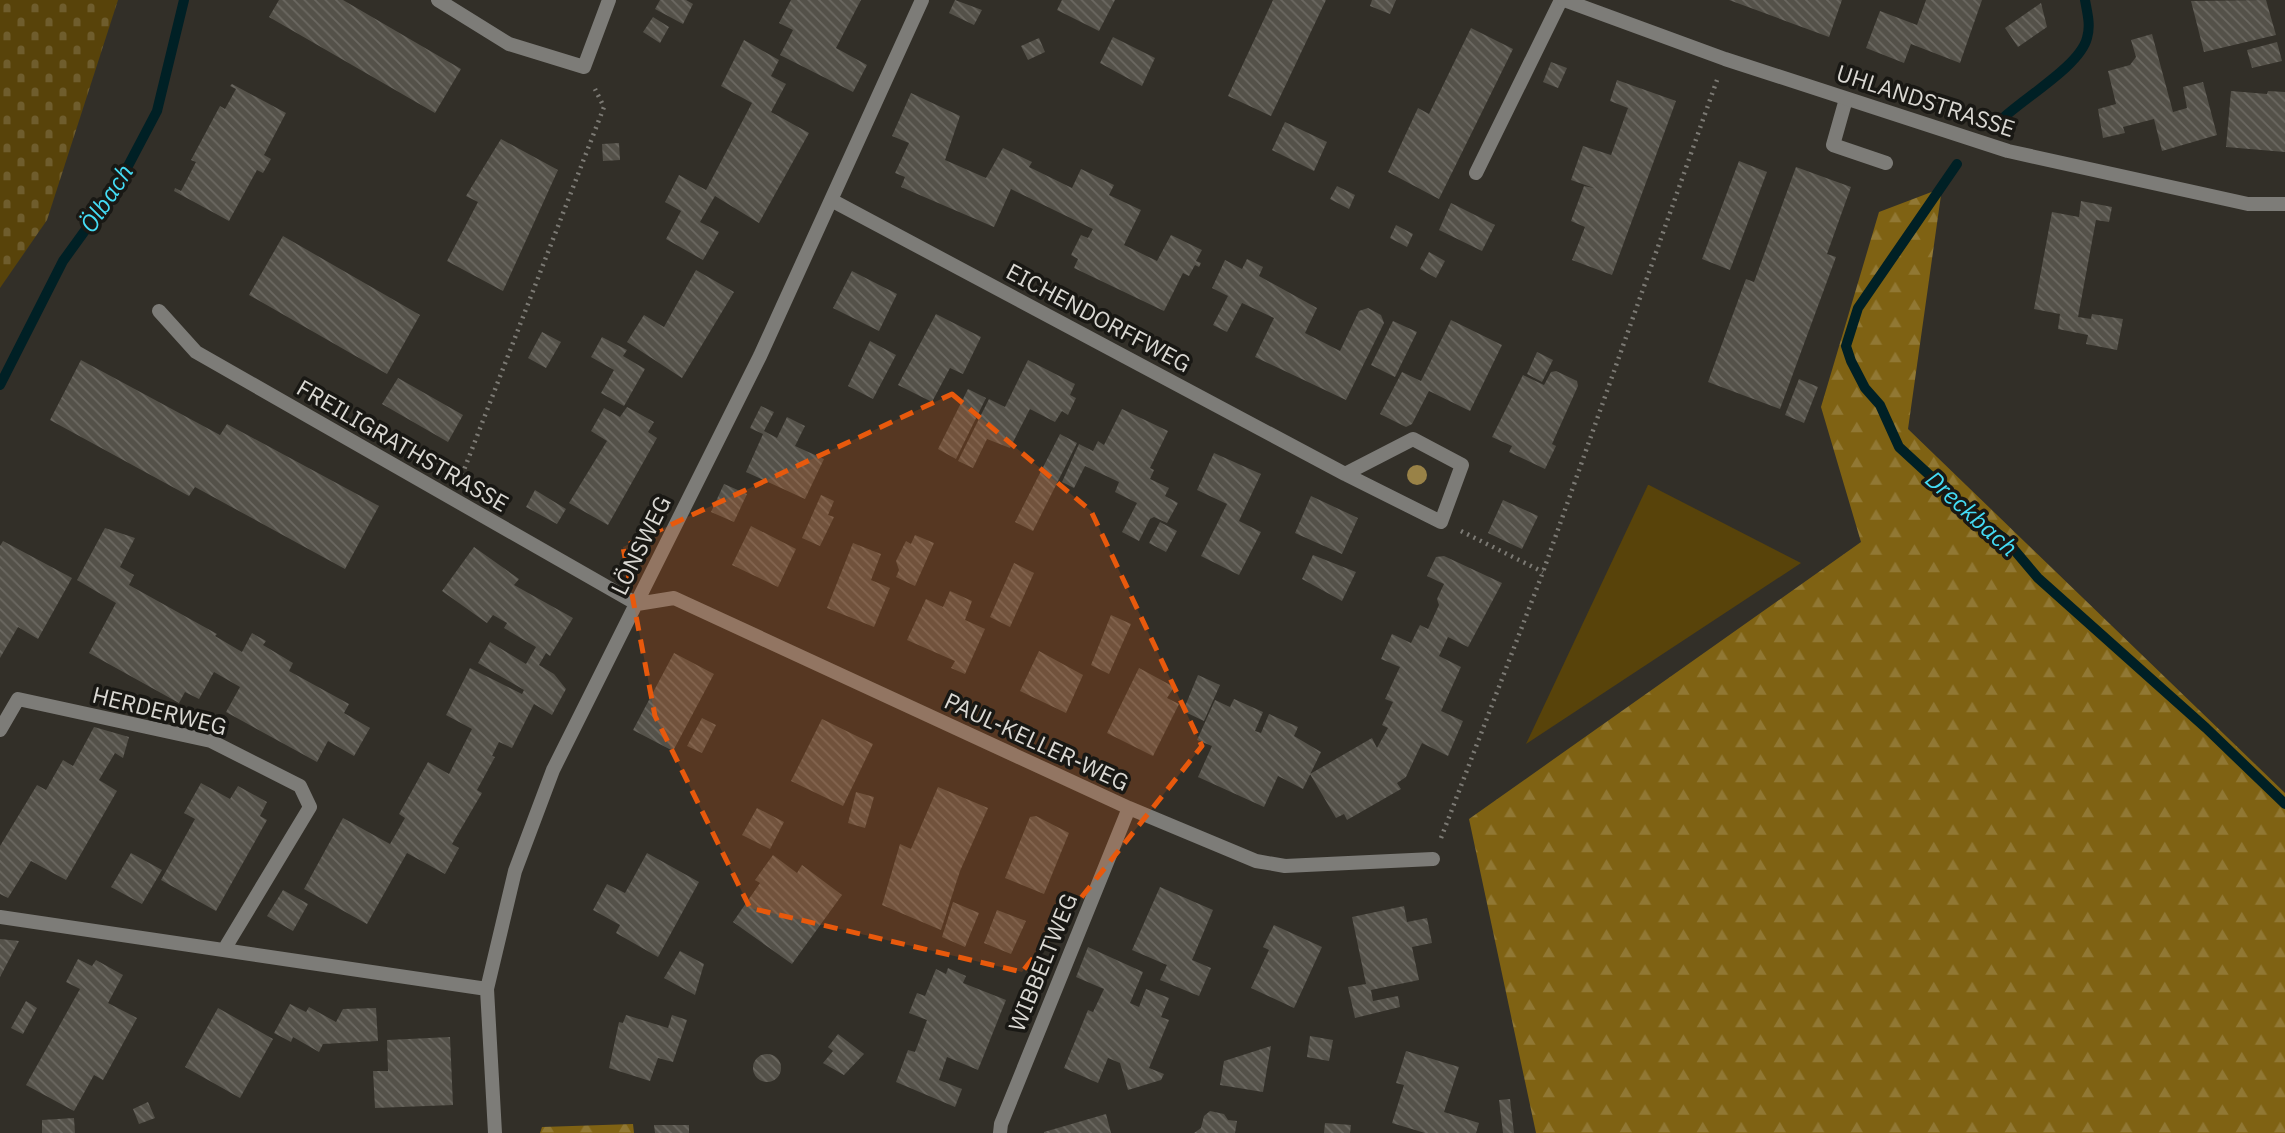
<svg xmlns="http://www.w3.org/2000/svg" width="2285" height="1133" viewBox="0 0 2285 1133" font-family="'IBM Plex Sans',sans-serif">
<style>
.forest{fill:url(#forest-firs)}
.cemetery{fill:url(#cemetery-stones)}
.park{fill:#58430a}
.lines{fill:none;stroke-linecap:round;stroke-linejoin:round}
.stream{stroke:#002025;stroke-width:10}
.building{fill:url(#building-back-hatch)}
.path{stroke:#7c7a74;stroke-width:4.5;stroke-dasharray:2 5;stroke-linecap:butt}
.lane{stroke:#7d7c78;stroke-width:14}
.street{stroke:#7d7c78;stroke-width:14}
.tree{fill:#998247}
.marked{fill:#e8590c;fill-opacity:0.2;stroke:#e8590c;stroke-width:5;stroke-dasharray:14 9;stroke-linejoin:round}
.labels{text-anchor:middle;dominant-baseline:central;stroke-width:7;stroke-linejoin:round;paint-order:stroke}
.street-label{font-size:23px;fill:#dad8d3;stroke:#191814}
.water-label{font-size:24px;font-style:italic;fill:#44dcf5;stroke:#191814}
</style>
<defs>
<pattern id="forest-firs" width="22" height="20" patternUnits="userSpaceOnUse" patternTransform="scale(1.75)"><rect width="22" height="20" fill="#7f6213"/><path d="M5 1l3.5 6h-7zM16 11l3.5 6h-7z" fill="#917834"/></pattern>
<pattern id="cemetery-stones" width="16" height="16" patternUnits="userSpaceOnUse" patternTransform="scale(1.75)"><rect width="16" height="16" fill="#58430a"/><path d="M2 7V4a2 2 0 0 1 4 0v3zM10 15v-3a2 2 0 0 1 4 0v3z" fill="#6f5d2d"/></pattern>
<pattern id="building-back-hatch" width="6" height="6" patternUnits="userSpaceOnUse" patternTransform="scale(1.75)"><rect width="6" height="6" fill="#545149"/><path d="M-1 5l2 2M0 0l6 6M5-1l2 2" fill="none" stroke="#6c6962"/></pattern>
</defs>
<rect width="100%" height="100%" fill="#322f28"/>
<path class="forest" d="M1942,188L1908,429L2285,793V1133H1536L1469,819L1861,542L1821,407L1879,212Z
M633,1124L634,1133H540L542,1127Z"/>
<path class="cemetery" d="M0,0H118L47,220L0,288Z"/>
<path class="park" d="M1649,485L1801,563L1526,744L1648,485Z"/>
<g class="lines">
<path class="stream" d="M2001,120C2022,99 2080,66 2087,38C2091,25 2087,12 2085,0
M1957,164L1858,308L1846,346L1851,361L1865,388L1880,405L1899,447L1975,517L2005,539L2038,578L2206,728L2285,804
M0,385L63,261L118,185L157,111L184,0"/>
</g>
<path class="building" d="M279,0H343L461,69L435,113L269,17Z
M660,0H686L693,4L683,24L655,9Z
M791,0H861L836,48L867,65L853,92L780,55L793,30L779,23Z
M955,0L982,10L974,25L949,13Z
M1062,0H1115L1099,31L1057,10Z
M1273,0H1326L1271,116L1228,96Z
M1372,0H1396L1390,14L1370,6Z
M1729,0H1842L1829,37Z
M1926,0H1982L1960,63L1911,44L1904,63L1866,48L1880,11L1917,25Z
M2266,0L2276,35L2204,52L2191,1Z
M2041,3L2047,27L2018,47L2005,28Z
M653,17L669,27L660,43L643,32Z
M1471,28L1513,49L1439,199L1388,172L1418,108L1429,114Z
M2152,34L2173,112L2187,108L2183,87L2203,82L2217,135L2162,151L2154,119L2123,127L2125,133L2103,138L2098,109L2116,104L2108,71L2130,65L2136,57L2131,40Z
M1113,37L1155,58L1142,86L1100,63Z
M1039,38L1045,52L1028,60L1021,46Z
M744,40L779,60L771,76L786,84L771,112L809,133L759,223L715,196L700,222L719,232L703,260L666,239L681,211L665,202L679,175L706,190L752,103L721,86Z
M2277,42L2282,61L2252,68L2247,50Z
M1551,62L1567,68L1558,88L1543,82Z
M1617,80L1676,101L1612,275L1572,260L1585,227L1571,221L1584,186L1594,188L1571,180L1583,146L1611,155L1628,108L1610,101Z
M232,84L286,113L264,155L271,159L263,173L257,170L229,221L174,191L175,188L181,191L196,162L191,160L220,106L225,109L236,89L230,86Z
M2231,91L2267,94L2268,91L2285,92V152L2226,147Z
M911,93L960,116L945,160L986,178L1003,148L1032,162L1029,167L1072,188L1081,169L1114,185L1109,195L1141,210L1124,245L1157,261L1171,235L1202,250L1196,261L1201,263L1199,267L1195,265L1189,276L1183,273L1164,311L1074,268L1078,259L1071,255L1081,235L1088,238L1093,229L1011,189L994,227L901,187L905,177L895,173L909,143L892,136Z
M1285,122L1327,142L1314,171L1272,150Z
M501,139L558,170L503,291L447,261L478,202L466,196Z
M619,143L620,160L603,161L602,144Z
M1739,161L1767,172L1730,270L1702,259Z
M1796,167L1851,187L1827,254L1836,257L1780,409L1708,382L1746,279L1754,282Z
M1337,186L1355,195L1349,209L1330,199Z
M2081,201L2112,207L2109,222L2096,220L2078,317L2091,319L2092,314L2123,319L2117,350L2086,344L2088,335L2058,329L2060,314L2034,309L2052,212L2079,217Z
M1451,203L1495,225L1482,251L1439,230Z
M1396,225L1413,234L1407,247L1390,238Z
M283,236L420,315L387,374L249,295Z
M1429,252L1445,261L1436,278L1420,269Z
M1247,259L1263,267L1259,276L1317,308L1305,333L1340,351L1359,311L1368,308L1381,315L1384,323L1346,400L1255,357L1274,318L1242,303L1227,332L1213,325L1228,296L1212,288L1225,260L1242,269Z
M696,270L734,292L682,378L627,342L644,315L664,327Z
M852,271L897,294L879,331L833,308Z
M936,314L981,337L963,374L950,368L932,402L898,385Z
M1451,320L1502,345L1470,411L1429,391L1412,424L1406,427L1380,414L1402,372L1421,381Z
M1393,321L1417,332L1395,377L1371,365Z
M542,332L561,342L546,368L528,358Z
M602,337L627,350L623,356L645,369L624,406L601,393L614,370L591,357Z
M870,341L896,355L873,399L848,386Z
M1537,352L1553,360L1542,382L1527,374Z
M81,360L220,435L227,424L379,506L345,569L195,487L189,496L50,420Z
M1028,360L1075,384L1070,395L1076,398L1068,415L1062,411L1055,422L1030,409L1010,448L987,439L973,468L958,461L989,399L1005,407Z
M1556,371L1577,381L1578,386L1552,444L1556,446L1545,469L1509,452L1512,446L1492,437L1523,375L1544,385L1551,372Z
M398,378L463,415L448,442L382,404Z
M1799,379L1818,387L1804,423L1785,415Z
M968,389L986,398L956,459L938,449Z
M761,406L774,412L764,431L777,438L787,417L805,426L795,446L824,459L805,499L746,472L763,434L750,428Z
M627,407L654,422L648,432L657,438L608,525L569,503L607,441L591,431L604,408L620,417Z
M1122,409L1168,431L1150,468L1154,470L1150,479L1169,488L1165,496L1178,503L1167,523L1154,517L1150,519L1139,541L1122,532L1137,503L1115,492L1119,482L1085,466L1074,488L1062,482L1079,444L1093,451L1098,441L1104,445Z
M1060,434L1077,443L1033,531L1015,522Z
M1214,453L1261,474L1239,521L1261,532L1239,575L1201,556L1227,504L1197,490Z
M724,484L747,494L734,522L711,512Z
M535,490L566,509L557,524L526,507Z
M821,495L834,501L828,515L834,517L820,546L802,538Z
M1311,496L1358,518L1342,554L1295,533Z
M1503,500L1538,516L1522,549L1488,533Z
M1160,522L1177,531L1166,552L1149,543Z
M751,526L796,549L778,587L732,565Z
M105,528L135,538L120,567L134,575L129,585L217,634L215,636L242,652L252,633L266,641L263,645L293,663L289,671L349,704L344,713L370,728L354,756L328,741L317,762L226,712L240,687L214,672L199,699L185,692L179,703L89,653L116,603L77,580Z
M915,535L934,543L915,586L896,577L899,570L896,561L906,541L911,544Z
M3,541L72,578L38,639L18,627L0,658V546Z
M853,543L881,554L871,580L890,588L874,627L827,608Z
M474,547L519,579L514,585L573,618L550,656L546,653L539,665L554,674L566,689L552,715L534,704L512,748L499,742L492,756L495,757L477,790L482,793L452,844L459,848L445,874L407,853L367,924L304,889L343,818L390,844L405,818L399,814L428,762L449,774L472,729L446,715L470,668L522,694L524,690L478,663L490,642L526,664L536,647L504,628L507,623L493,615L487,623L442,591Z
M1313,555L1356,572L1342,601L1302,579Z
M1444,556L1502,583L1468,647L1448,637L1439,656L1461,667L1441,711L1463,721L1448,756L1422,743L1406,777L1397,783L1401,789L1347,820L1344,814L1336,818L1310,774L1372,738L1377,748L1388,728L1382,725L1393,702L1385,699L1400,667L1381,659L1392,634L1411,643L1420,625L1428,629L1439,605L1437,599L1444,584L1427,576L1436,557Z
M1014,563L1034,573L1010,627L990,617Z
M950,591L972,601L965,620L985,629L965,674L951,668L955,661L907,640L926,599L943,607Z
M1111,615L1131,624L1109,674L1091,665Z
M1039,651L1083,675L1066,713L1020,691Z
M674,653L714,674L673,751L633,730Z
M1139,668L1174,687L1167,698L1179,704L1153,756L1107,733Z
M1198,675L1220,685L1204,721L1183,711Z
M1234,699L1263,712L1255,731L1261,733L1269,714L1298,727L1294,736L1321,752L1303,789L1278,776L1264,807L1198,777L1212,746L1197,740L1215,700L1230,707Z
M702,718L716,725L702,753L687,746Z
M822,719L873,744L843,806L791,781Z
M94,727L129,737L123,758L115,753L99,780L117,791L66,880L31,861L8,898L0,894V846L37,785L46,790L63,760L73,766Z
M201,783L230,799L238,786L267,802L260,816L267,820L216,911L161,880L195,819L184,813Z
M938,787L988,808L960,871L941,930L882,905L900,844L911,849Z
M856,792L874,797L865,828L848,823Z
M757,808L784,822L770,849L742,835Z
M1036,816L1069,833L1044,894L1005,878L1030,817Z
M131,853L162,870L142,904L111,887Z
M647,853L699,882L658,957L616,933L620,925L593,910L607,884L625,893Z
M773,855L797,873L802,865L842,895L792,964L733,922L760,883L755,880Z
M1160,887L1213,910L1192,960L1211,968L1199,996L1160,980L1167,965L1132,950Z
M283,890L308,904L293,931L267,916Z
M953,902L979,913L965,947L942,937Z
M1404,906L1407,922L1427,918L1432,943L1412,947L1419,980L1371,990L1373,1001L1398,996L1400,1007L1355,1018L1348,987L1366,984L1352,917Z
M997,910L1026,921L1011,954L984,943Z
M1274,925L1322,947L1294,1008L1251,988L1269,950L1263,947Z
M0,939L19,941L0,977Z
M1088,947L1143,972L1130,1003L1139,1007L1146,989L1169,998L1161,1017L1169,1020L1149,1068L1164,1074L1161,1080L1128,1090L1120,1063L1108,1058L1098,1083L1064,1068L1088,1010L1093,1012L1104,989L1076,977Z
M680,951L704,964L695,995L664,978Z
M78,959L92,966L96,960L123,975L108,1003L137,1018L103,1080L94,1075L74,1111L26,1085L80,989L66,982Z
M948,968L966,976L963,983L1006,1000L978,1070L947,1057L939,1080L962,1089L955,1107L896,1082L908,1050L915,1052L927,1020L909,1013L917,993L925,996L936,969L946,974Z
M26,1001L37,1008L23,1034L11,1028Z
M290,1004L306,1012L309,1007L336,1022L343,1009L376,1008L378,1041L323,1044L319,1052L293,1037L291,1042L274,1033Z
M218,1008L273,1039L240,1098L185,1067Z
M626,1015L668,1028L672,1015L687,1020L673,1062L658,1058L650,1081L609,1068L619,1022L623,1023Z
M838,1034L864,1054L844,1075L823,1063L833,1051L828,1047Z
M1310,1036L1333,1040L1329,1061L1307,1057Z
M450,1037L453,1105L375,1108L373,1071H388L387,1040Z
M1271,1046L1263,1092L1220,1085L1224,1061Z
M1406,1051L1459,1067L1444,1112L1479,1123L1476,1133H1425L1392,1123L1404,1085L1396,1083Z
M753 1068a14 14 0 1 1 28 0a14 14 0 1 1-28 0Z
M1510,1099L1514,1133H1503L1499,1100Z
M148,1102L155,1118L139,1124L133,1109Z
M1210,1111L1224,1114L1228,1120L1237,1121L1235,1133H1194L1201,1128L1204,1116Z
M1106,1114L1111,1133H1044V1132Z
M74,1118L75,1133H42V1120Z
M1325,1123L1351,1125L1350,1133H1324Z
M654,1125H689V1133H655Z"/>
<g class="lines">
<path class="path" d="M462,475L604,107L595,89
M1461,531L1543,572
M1441,838L1543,572L1717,80"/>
<path class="lane" d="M1846,99L1833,145L1886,163
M1476,173L1561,0"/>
<path class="street" d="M438,0L509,44L584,67L609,0
M1564,0L1725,59L2008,151L2248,204H2285
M833,201L1345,474L1441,522L1462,465L1413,439L1345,474
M159,311L196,352L637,604
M637,604L674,598L1129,808L1256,861L1285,866L1433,859
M0,730L18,699L211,741L300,786L310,807L225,948
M0,917L487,989
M495,1133L487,989L515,871L553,770L760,356L922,0
M1000,1133L1001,1124L1129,808"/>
</g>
<circle class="tree" cx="1417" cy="475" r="10"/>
<path class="marked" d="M952,394L1091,511L1202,746L1022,972L750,908L655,716L623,547Z"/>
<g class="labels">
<g class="street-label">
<text transform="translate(1926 100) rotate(18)">UHLANDSTRASSE</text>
<text transform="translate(1099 317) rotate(28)">EICHENDORFFWEG</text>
<text transform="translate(403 445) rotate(30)">FREILIGRATHSTRASSE</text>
<text transform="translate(640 545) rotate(-64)">LÖNSWEG</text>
<text transform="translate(160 710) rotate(14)">HERDERWEG</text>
<text transform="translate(1037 741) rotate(25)">PAUL-KELLER-WEG</text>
<text transform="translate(1042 962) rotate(-68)">WIBBELTWEG</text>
</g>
<g class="water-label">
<text transform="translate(106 198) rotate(-57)">Ölbach</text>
<text transform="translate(1972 513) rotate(42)">Dreckbach</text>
</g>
</g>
</svg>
